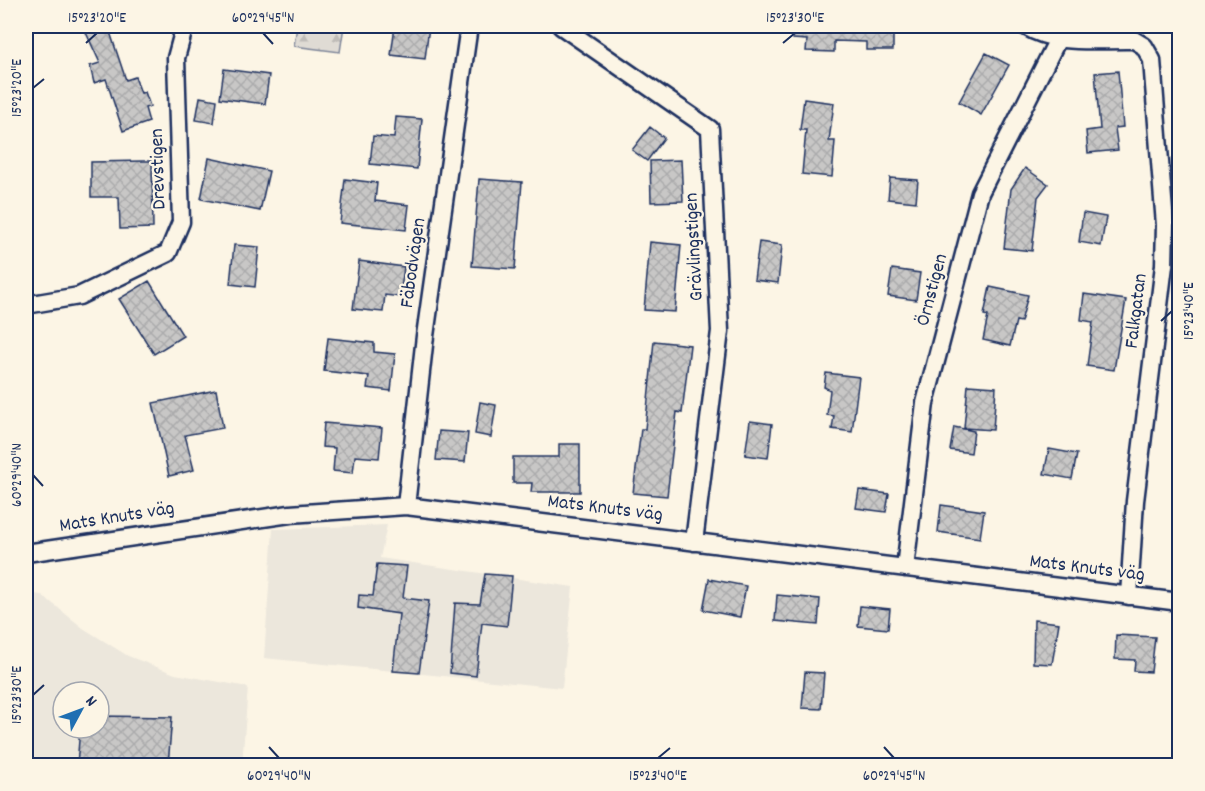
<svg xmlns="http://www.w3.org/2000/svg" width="1205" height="791" viewBox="0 0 1205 791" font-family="Dekko,sans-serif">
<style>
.built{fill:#ece7dc;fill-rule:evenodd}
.forest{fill:url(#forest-firs);stroke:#7d8599;stroke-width:1.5}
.building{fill:url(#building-cross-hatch);stroke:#1b2f5e;stroke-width:1.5}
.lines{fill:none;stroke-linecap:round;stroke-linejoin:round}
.minor-casing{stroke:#1b2f5e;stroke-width:21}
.minor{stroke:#fcf5e5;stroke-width:16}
.ticks{fill:none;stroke:#1b2f5e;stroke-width:2}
.labels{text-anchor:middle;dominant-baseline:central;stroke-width:4.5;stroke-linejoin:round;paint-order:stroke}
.street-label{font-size:20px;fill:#1b2f5e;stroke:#fcf5e5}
.neatline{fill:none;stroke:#1b2f5e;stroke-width:2}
.ticks-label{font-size:15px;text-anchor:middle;fill:#1b2f5e}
</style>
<defs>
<pattern id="forest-firs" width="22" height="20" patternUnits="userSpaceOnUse" patternTransform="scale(1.5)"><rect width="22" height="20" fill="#dfdbd4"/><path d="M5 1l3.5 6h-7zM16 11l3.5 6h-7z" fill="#bfbcb8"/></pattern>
<pattern id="building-cross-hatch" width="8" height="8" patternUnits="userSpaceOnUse" patternTransform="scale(1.5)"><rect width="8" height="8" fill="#c8c7c6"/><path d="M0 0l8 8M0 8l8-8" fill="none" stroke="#ababac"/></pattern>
</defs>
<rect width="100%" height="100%" fill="#fcf5e5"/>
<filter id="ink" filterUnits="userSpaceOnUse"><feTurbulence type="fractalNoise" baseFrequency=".0167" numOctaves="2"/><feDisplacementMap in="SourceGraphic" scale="12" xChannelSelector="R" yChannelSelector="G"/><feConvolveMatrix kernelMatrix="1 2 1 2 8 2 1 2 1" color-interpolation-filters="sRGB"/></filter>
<g filter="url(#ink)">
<path class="built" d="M387,525L380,558L573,587L562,688L264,658L273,529Z
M26,593L42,595L83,628L128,656L175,674L248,687L242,765L26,766ZM63,692H99V728H63Z"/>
<path class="forest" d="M297,26H344L340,52L294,46Z"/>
<path class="building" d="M83,26H108L126,80L135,77L141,93L145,92L150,106L145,108L149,122L123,131L106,79L94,83L90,66L100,63Z
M395,26H429L425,59L391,55Z
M793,26H893V50H866V42L834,41V52L806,51L807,40L793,39Z
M986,53L1009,65L981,115L959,102Z
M224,69L269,75L265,104L220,98Z
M1118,71L1123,127L1115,128L1118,150L1088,153L1086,131L1100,129L1095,73Z
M200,97L217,100L214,123L196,120Z
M804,99L834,103L829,141H835L832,177L802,174L806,130H800Z
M396,117L422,119L417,169L370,164L373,136L394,138Z
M650,127L664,138L647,161L632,150Z
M209,158L269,171L260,211L201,199Z
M681,160L683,201L651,202L650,161Z
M143,161H152L153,228L120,229L119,197H91V162Z
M1025,168L1048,184L1038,197L1032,251L1004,248L1011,189Z
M890,178L918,180L916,202L888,199Z
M345,179L377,183L375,201L409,205L406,230L340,223Z
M479,179L522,182L515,269L472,266Z
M1083,213L1106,217L1101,246L1079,242Z
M650,242L681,245L675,312L644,310Z
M759,242L782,245L778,283L754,280Z
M234,245L259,247L255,287L230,284Z
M359,261L404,267L400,297L385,295L383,312L353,309Z
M892,269L920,273L916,300L888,296Z
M149,281L183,336L154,354L119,299Z
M990,287L1028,295L1021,322L1016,321L1010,346L983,340L988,316L984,315Z
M1084,294L1126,300L1114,370L1087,366L1093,322L1081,320Z
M328,338L374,343V352L395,354L391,391L367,388L369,376L324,371Z
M654,341L690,345L682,413L677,412L667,496L633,493L641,429H645Z
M826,373L859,377L852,432L832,429L834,416L827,415L830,390L824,387Z
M968,385L996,387L993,430L964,428Z
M216,390L223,428L185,435L194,470L169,476L153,403Z
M480,402L496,405L491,437L475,434Z
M750,421L772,424L768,458L745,455Z
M324,423L382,428L379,458L355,456L353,473L333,471L335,448L322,447Z
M954,427L974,431L971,453L950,450Z
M439,431L468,433L465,462L436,460Z
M559,444H580V492H531L532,483H513V457H559Z
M1049,449L1077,454L1072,479L1044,474Z
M859,490L889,494L886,512L856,508Z
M941,505L984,511L980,538L938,532Z
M377,564L407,566L403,598L429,601L419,673L393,671L399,614L358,608L359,595L373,596Z
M485,574L512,576L507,626L482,623L476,676L450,673L455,603L480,604Z
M709,579L746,586L740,617L703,610Z
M777,595L820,599L818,625L775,621Z
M860,606L890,609L888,629L858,626Z
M1034,620L1059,623L1052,664L1033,663Z
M1116,635L1155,637L1151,672L1134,671L1135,660L1115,659Z
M805,672L824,673L821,709L802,708Z
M99,716L172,717L168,765H77L80,728H99Z"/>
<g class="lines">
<g class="minor-casing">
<path id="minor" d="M561,26L710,129L720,331L694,542
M1025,26C1057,46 1097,39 1134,40L1144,46L1152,60L1165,225L1164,265L1135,501L1129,596
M26,305L79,296L168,253L181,222L176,58L182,36
M406,506L425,336L469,26
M26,553L290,514L406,506L1180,602
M905,568L925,403L980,193L1058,39"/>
</g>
<use href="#minor" class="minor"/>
</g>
</g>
<path class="ticks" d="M263,33L273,44M86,43L97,33M783,43L795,33M33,88L44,79M1161,321L1172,311M33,475L43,486M33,695L44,685M269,747L279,758M884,747L894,758M658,758L670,748"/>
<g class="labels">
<g class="street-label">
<text transform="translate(159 169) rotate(-92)">Drevstigen</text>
<text transform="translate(695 247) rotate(-93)">Grävlingstigen</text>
<text transform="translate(414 263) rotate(-82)">Fäbodvägen</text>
<text transform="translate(933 290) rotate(-75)">Örnstigen</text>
<text transform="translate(1137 311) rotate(-83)">Falkgatan</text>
<text transform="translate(605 509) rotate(7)">Mats Knuts väg</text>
<text transform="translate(117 518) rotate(-9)">Mats Knuts väg</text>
<text transform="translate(1087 569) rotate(7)">Mats Knuts väg</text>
</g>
</g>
<rect width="1205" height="791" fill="none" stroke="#fcf5e5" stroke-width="66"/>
<g transform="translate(81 710) rotate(49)"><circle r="28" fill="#fcf5e5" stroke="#a2a6af" stroke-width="1.5"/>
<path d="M0-4.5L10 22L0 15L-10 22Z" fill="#1f6fb2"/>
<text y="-9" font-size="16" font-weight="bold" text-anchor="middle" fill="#1b2f5e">N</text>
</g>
<rect x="33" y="33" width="1139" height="725" class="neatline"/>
<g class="ticks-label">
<text x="97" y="22">15°23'20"E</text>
<text x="263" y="22">60°29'45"N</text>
<text x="795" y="22">15°23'30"E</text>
<text transform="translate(16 88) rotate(-90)" y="5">15°23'20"E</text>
<text transform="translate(1188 311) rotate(-90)" y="5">15°23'40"E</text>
<text transform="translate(16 475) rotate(-90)" y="5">60°29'40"N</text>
<text transform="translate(16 695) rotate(-90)" y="5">15°23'30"E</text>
<text x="279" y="780">60°29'40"N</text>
<text x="658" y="780">15°23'40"E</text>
<text x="894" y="780">60°29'45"N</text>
</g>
</svg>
